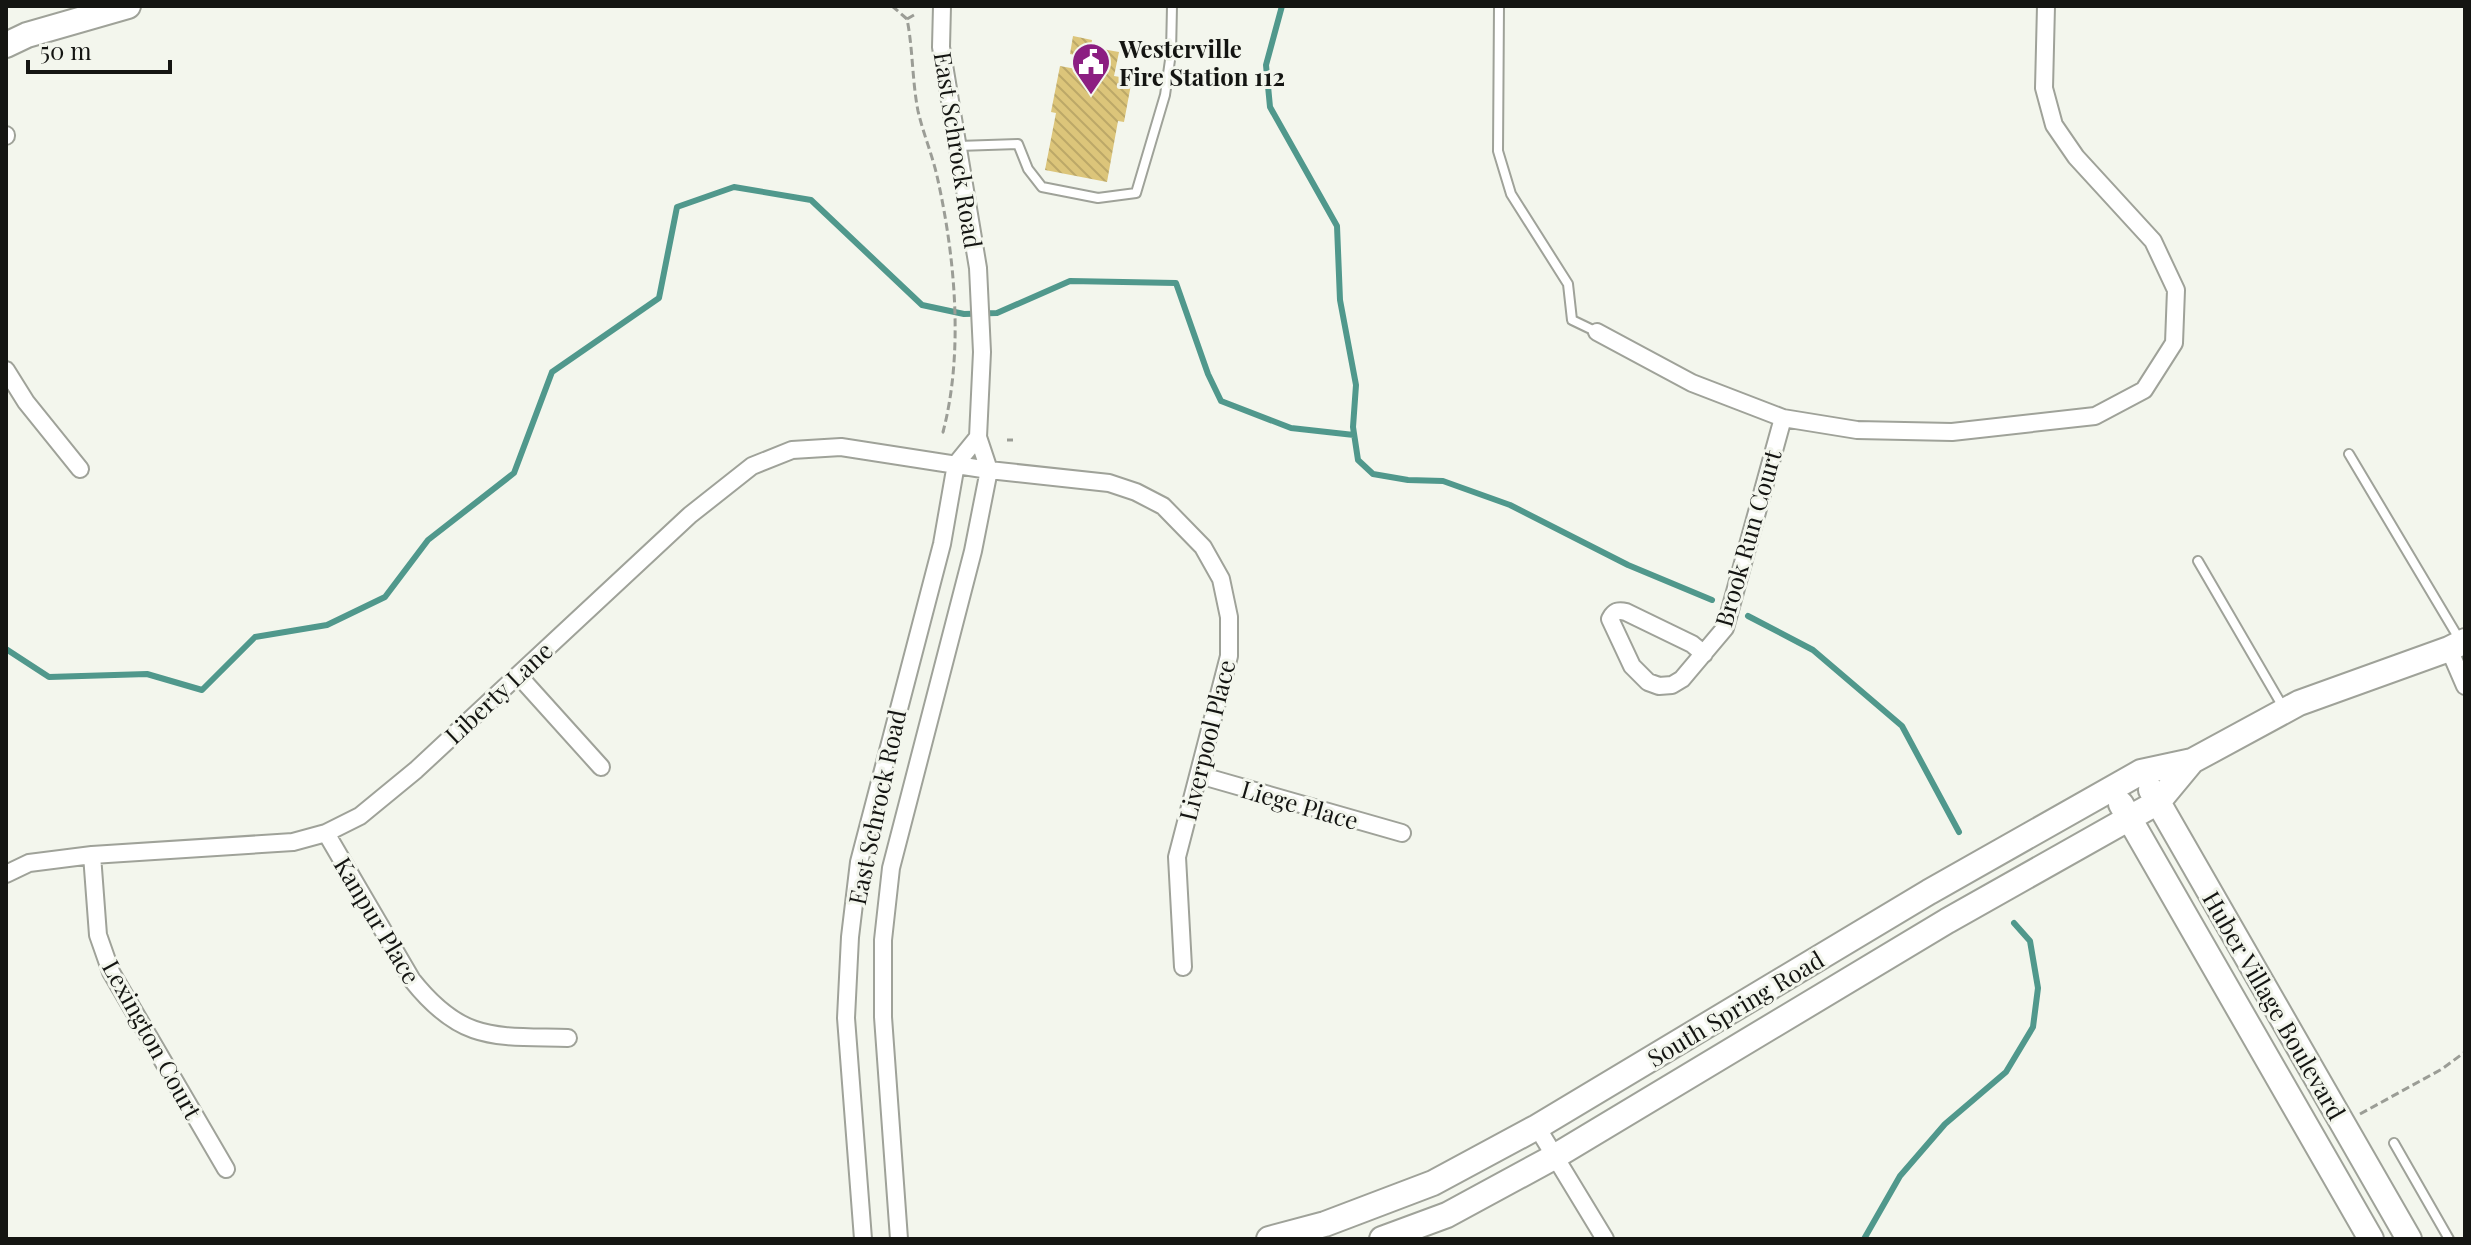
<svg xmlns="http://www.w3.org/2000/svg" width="2471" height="1245" viewBox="0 0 2471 1245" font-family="'Playfair Display',serif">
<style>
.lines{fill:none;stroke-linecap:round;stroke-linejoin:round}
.stream{stroke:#50988c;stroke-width:6}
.building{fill:url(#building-back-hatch)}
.lane-casing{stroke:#9fa299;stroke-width:12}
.street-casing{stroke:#9fa299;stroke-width:20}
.secondary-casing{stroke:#9fa299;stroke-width:28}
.path{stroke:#9b9d96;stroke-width:3;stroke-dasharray:8 4;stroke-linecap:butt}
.lane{stroke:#fff;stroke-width:8}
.street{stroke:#fff;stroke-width:16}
.secondary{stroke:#fff;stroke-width:24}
.labels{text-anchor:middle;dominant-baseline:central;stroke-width:6;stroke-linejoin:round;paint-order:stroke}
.poi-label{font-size:24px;font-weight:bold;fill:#141512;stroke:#f3f6ed;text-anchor:start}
.street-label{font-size:24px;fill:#141512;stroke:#f3f6ed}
</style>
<defs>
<pattern id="building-back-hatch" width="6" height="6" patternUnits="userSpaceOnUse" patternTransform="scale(2)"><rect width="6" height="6" fill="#dcc57a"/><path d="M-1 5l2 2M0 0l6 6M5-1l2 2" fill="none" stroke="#bca868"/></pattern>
</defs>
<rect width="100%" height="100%" fill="#f3f6ed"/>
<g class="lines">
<path class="stream" d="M1282,6L1266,65L1270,107L1337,226L1340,300L1356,385L1353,427L1358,460L1373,474L1408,480L1443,481L1510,505L1628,565L1712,600
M1748,616L1813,650L1902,726L1959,832
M6,649L49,677L147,674L202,690L255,637L327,625L385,597L428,540L514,473L552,372L659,298L677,207L734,187L811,200L922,305L964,314L997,313L1070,281L1176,283L1208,374L1221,401L1291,428L1354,435
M1864,1239L1900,1176L1945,1124L2006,1072L2033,1027L2038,988L2030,941L2014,923"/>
</g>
<path class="building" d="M1073,36L1092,40L1091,47L1119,52L1114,76L1132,79L1124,122L1118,121L1107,182L1045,170L1056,113L1051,112L1060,66L1076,69L1079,56L1070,54Z"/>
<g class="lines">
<g class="lane-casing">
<path id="lane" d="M1499,6L1498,151L1511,194L1568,284L1572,320L1597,332
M958,146L1018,144L1028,169L1042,187L1098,198L1136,193L1165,95L1171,53L1172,6
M2349,454L2461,642
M2198,561L2283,707
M2394,1143L2449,1239"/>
</g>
<g class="street-casing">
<path id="street" d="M6,135V136
M1597,332L1692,383L1783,418L1857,430L1952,432L2095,416L2144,390L2174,343L2176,290L2153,241L2076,157L2054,125L2044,88L2046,6
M6,370L26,402L80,469
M2449,649L2465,686
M1704,654L1692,644L1626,612C1618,610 1614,611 1610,619L1632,666L1648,682L1659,686L1672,685L1682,679L1725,628L1783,418
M518,675L601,767
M1199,775L1402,833
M326,833L412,980C462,1043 495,1036 568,1038
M92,855L98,935L111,972L226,1169
M6,874L29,863L92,855L293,842L326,833L360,816L416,770L690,515L752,466L792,450L841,447L989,470L1109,483L1136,492L1163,506L1203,547L1221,579L1229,617V656L1177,857L1183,967
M1537,1127L1605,1239
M863,1239L846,1018L850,937L859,862L942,544L956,464L978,437
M899,1239L883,1017V940L891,868L973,551L989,470L978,437L982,352L978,268L941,47L942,6"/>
</g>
<g class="secondary-casing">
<path id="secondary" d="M6,45L27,35L128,6
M2151,790L2409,1239
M2121,804L2371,1239
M1269,1239L1325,1224L1433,1183L1537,1127L1929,892L2141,772L2192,761L2299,703L2449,649L2465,641
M1382,1239L1447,1215L1554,1157L1947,921L2158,802L2192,761"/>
</g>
<path class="path" d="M892,6L907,19C913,49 912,80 918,111C923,133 932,154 937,176C955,256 964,352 943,432L947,435
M907,19L914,15
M1007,440H1013
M2360,1114L2442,1069L2465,1052"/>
<use href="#lane" class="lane"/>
<use href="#street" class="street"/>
<use href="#secondary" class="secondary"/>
</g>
<defs>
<g id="civic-pin" transform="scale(2)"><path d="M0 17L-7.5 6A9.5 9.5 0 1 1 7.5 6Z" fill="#8c1e81" stroke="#f3f6ed"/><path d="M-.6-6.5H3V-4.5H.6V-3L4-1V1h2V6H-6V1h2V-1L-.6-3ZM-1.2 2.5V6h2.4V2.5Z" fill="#fff"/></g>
</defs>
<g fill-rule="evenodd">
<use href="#civic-pin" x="1091" y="62"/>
</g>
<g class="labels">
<g class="poi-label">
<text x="1119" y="48">Westerville<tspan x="1119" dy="28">Fire Station 112</tspan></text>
</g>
<g class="street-label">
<text transform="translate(959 150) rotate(81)">East Schrock Road</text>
<text transform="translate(1747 538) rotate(-74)">Brook Run Court</text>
<text transform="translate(498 692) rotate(-43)">Liberty Lane</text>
<text transform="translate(1206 740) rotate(-76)">Liverpool Place</text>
<text transform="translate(1300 804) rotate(16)">Liege Place</text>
<text transform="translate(876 807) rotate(-78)">East Schrock Road</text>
<text transform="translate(378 920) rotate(59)">Kanpur Place</text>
<text transform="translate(2275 1005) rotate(60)">Huber Village Boulevard</text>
<text transform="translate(1735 1008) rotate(-31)">South Spring Road</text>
<text transform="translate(153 1039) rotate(61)">Lexington Court</text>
</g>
</g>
<rect width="2471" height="1245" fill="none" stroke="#141512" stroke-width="16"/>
<path d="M28 60v12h142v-12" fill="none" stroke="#141512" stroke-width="4"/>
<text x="40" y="60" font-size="24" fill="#141512" stroke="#f3f6ed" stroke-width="6" paint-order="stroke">50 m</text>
</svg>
